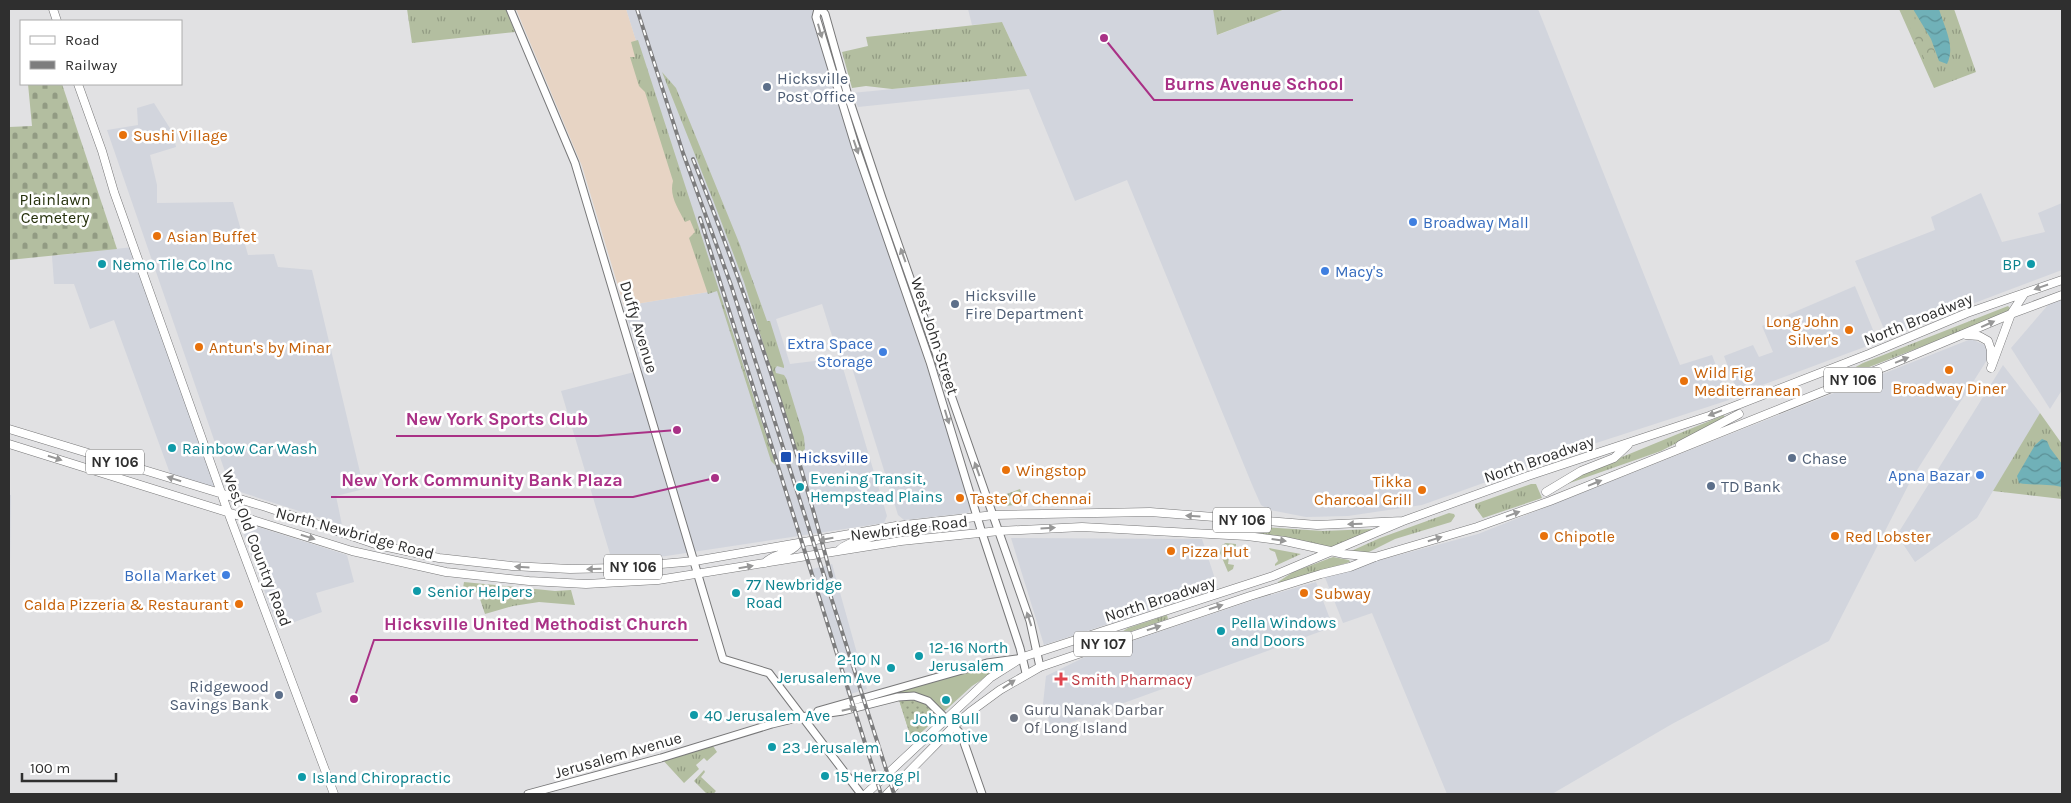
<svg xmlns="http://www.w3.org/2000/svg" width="2071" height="803" viewBox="0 0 2071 803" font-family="Karla,sans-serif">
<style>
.built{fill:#d2d5dd;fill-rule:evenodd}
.industrial{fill:#e7d4c4}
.grass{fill:url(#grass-tufts)}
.forest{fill:url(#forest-crowns)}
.cemetery{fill:url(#cemetery-stones)}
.park{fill:#b3bea0}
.garden{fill:url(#garden-dots)}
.water{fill:url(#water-waves)}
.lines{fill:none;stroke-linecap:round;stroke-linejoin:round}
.secondary-casing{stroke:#787879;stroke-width:9}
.primary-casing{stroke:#787879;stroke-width:9}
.secondary{stroke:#fff;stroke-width:7}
.primary{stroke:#fff;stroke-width:8}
.rail-casing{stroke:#7d7d7e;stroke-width:4}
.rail{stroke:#fff;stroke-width:2;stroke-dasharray:5.5;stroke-linecap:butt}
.oneway{fill:#979797}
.service-dot{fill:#5c6f8a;stroke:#fff;stroke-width:2}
.food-dot{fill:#e8710a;stroke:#fff;stroke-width:2}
.shop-dot{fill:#3f7fe0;stroke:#fff;stroke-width:2}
.culture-dot{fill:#0f9aa8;stroke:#fff;stroke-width:2}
.transit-dot{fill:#1a4fb4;stroke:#fff;stroke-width:2}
.health-dot{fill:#e0444e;stroke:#fff;stroke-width:2}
.worship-dot{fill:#6b7280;stroke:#fff;stroke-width:2}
.labels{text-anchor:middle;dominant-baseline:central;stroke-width:5;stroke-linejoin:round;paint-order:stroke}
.shield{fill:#fff;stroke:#6d6d6d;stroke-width:1}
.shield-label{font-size:15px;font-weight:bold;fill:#2f2f2f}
.service-label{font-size:16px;fill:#4e5e75;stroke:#fff;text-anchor:start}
.food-label{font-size:16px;fill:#c56008;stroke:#fff;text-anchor:start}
.park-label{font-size:16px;fill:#26310c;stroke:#fff}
.shop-label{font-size:16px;fill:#366cbe;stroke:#fff;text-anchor:end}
.culture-label{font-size:16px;fill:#0d838f;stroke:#fff;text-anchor:start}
.street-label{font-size:16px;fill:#2f2f2f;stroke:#fff}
.transit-label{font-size:16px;fill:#164399;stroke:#fff;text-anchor:start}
.health-label{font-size:16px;fill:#be3a42;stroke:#fff;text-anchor:start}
.worship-label{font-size:16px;fill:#5b616d;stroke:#fff;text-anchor:start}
.leader{fill:none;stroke:#a93186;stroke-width:2}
.callout-dot{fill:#a93186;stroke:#fff;stroke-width:2}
.callout-label{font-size:18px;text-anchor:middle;font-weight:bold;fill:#a93186;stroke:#fff;stroke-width:5;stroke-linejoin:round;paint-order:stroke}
</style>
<defs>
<pattern id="grass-tufts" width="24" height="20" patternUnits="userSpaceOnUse" patternTransform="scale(1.25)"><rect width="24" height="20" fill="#b3bea0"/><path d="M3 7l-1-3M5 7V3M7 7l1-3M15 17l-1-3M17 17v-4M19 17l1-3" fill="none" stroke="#929b83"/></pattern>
<pattern id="forest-crowns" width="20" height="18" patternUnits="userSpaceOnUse" patternTransform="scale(1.25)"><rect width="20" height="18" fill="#b3bea0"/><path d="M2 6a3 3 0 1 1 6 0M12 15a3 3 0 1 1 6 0" fill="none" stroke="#929b83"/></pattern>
<pattern id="cemetery-stones" width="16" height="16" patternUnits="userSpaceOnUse" patternTransform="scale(1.25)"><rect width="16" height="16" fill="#b3bea0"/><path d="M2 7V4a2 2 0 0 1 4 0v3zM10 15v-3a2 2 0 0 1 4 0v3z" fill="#929b83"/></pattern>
<pattern id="garden-dots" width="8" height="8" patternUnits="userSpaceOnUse" patternTransform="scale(1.25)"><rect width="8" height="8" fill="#b3bea0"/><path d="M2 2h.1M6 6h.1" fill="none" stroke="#929b83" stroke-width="1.8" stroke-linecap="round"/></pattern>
<pattern id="water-waves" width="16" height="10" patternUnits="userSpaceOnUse" patternTransform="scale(1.25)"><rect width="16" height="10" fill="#70b1b8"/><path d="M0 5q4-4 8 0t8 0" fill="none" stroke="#5c9096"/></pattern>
</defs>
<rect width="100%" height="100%" fill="#e1e1e3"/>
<path class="built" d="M626,9H813L820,40L834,87L950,437L971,508L968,513L904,520L898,515L848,355L840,358L887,516L884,523L613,564L561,391L642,370L624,306L708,292L697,235ZM822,304L839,358L790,364L776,319Z
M968,9H1213L1218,35L1285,9H1538L1680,365L1712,355L1729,400L1590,445L1422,505L1348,516L1306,517L1270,510L1261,505L1253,487L1127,180L1075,201L1029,89L858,107L852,93L1027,76L1002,22L972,25Z
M154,103L173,133L176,147L150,155L157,185V203L233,202L248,255L274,254L278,267L312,270L364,489L336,496L342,525L231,489L107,130L138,125L137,108Z
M1981,193L2002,242L2045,232L2038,213L2062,203V270L1887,336L1855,261L1935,230L1931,217Z
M133,247L221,493L172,479L114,320L90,329L74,284H54L52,256Z
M1855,286L1878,342L1738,394L1724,356L1753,345L1759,357L1773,352L1762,326Z
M2062,300V390L2050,409L2011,348L2048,305Z
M1971,339L1994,349L1912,478L1829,641L1672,724L1552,794H1447L1372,613L1343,623L1324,575L1478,534Z
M2003,365L2040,413L2032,435L1993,491L1977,518L1915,562L1897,535Z
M9,495H11L9,639Z
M239,521L347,555L354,582L316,593L322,612L278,628Z
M1011,538L1202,539L1218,588L1044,645Z
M832,564L867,689L847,695L812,569Z
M1316,582L1333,627L1052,729L1043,704L1046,676L1087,656L1260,598Z"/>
<path class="industrial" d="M516,9H626L697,235L708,292L624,306L582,166Z"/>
<path class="grass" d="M407,9H506L515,32L412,43Z
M1213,9H1285L1217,35Z
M1899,9H1954L1976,72L1934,88Z
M1002,22L1027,76L892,89L866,86L852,88L842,52L868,46L866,37Z
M638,40L776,466L771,461L717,291L708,294L689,238L695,232L690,220L685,222C678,208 669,196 673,181L645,92L639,86L630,57H635L631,42Z
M662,72L676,88L740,245L767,321H770L784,366V368L777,366L775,369L776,373L784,375L786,378L804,437L805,449L798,456L744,282L713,200Z
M2008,306L2010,308L2008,313L1841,378L1839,376L1863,363Z
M2040,413L2062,444V499L1993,491Z
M1724,415L1725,418L1661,451L1567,484L1566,482L1588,471Z
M1531,484H1536L1542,498L1483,518L1475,507V504Z
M1020,489L1025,502L1015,505L1003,506L996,498Z
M1449,513L1454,514L1455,516L1451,522L1395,539L1367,553L1349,552L1380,538Z
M1232,525L1323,531L1372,529L1373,532L1332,549L1278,536L1232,531Z
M1226,543L1236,544V551H1230L1228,564L1234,565L1233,569L1228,572L1220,553L1222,545Z
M1269,548L1301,554L1275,566V564L1278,561L1275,552L1270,550Z
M1333,557L1349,560L1350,562L1278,584V582L1293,572Z
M464,582L555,591L571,590L575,605L539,602L513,606L485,614L478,593L463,588Z
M1167,615L1168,619L1120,635V633L1128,628Z
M711,743L717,752L707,761L704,758L696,765L699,769L684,783L661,758Z
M704,770L705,772L701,777L716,791L713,794H707L694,781Z"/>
<path class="forest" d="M1902,9H1910C1920,27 1939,46 1937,67H1928Z"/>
<path class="cemetery" d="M28,84H62L117,249L9,260V127L32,126Z"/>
<path class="park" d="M1011,661L972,686L912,741L896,690Z"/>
<path class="garden" d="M911,699C923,702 930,706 938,715L912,741L899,700Z"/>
<path class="water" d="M1913,9H1939C1944,27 1956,46 1947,64L1939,61L1931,39Z
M2042,439L2047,441L2050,448L2062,464V487C2047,483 2034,486 2019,483L2017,476L2035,445Z"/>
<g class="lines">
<g class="secondary-casing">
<path id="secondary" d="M510,9L575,163L723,659L769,673L861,794
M818,9L816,17L855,145L930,362L982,533L1020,648L1026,673
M821,9L825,14L849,99L882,198L1030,621L1040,667
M818,711L987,663L1023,658
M528,794L661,758L772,724L801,717L843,711L898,697L914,696L928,701L961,734L982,794"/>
</g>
<g class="primary-casing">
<path id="primary" d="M53,9L57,21
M78,84L102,151L114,192L228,512L334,794
M1966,335L1979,336L1988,341L1991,350V360
M1991,368L2011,314L2024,294
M9,429L266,507L378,545L439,558L512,566L570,569L616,568L695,561L896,526L994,515L1150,512L1317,525L1403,521
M9,444L352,551L446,572L529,581L586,584L658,580L901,541L999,531L1082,527L1247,536L1285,541L1344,554L1375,557
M1680,445L1739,414
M1546,492L1581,471L1614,458L1628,445
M838,551C851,538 871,542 884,530
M765,563C773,553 789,555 797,545
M866,794L990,678L1023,657L1273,576L1403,521L1528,476L1709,416L1869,354L1967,313L2062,280
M887,794L954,726L970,712L1000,690L1040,667L1250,596L1321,574L1350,567L1375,557L1477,527L1550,501L1894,363L2011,314L2062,295"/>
</g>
<use href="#secondary" class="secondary"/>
<use href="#primary" class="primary"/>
<g class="rail-casing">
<path id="rail" d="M637,9L683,153L731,285L894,794
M693,159C747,295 794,434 831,576
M700,218L881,794
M942,701L950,699"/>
</g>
<use href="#rail" class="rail"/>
</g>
<defs><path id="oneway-solid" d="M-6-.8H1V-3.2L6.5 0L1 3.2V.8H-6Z" transform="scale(1.25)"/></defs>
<g class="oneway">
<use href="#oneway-solid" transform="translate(820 31) rotate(74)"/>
<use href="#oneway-solid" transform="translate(856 147) rotate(71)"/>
<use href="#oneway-solid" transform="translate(903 255) rotate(-110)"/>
<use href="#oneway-solid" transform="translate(2041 287) rotate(161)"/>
<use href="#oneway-solid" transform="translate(1988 324) rotate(-24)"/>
<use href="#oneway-solid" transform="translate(1902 360) rotate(-22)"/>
<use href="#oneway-solid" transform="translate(1715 413) rotate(159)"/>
<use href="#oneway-solid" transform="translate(947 417) rotate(73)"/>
<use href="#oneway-solid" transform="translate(55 458) rotate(18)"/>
<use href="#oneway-solid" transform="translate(977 469) rotate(-110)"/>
<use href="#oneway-solid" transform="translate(174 479) rotate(-163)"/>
<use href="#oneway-solid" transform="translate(1595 483) rotate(-22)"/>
<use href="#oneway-solid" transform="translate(1513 514) rotate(-20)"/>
<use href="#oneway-solid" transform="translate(1193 516) rotate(-176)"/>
<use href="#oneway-solid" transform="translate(1355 524) rotate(178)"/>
<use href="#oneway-solid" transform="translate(1048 528) rotate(-3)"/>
<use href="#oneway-solid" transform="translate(308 537) rotate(17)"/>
<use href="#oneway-solid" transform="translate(826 539) rotate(170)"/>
<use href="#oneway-solid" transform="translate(1435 539) rotate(-17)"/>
<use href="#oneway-solid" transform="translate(1279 540) rotate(8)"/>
<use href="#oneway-solid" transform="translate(522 567) rotate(-177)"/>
<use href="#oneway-solid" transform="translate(746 567) rotate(-10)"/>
<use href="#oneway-solid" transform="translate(594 569) rotate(179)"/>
<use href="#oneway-solid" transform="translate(1216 607) rotate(-18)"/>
<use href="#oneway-solid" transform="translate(1029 619) rotate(-108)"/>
<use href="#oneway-solid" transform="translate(1154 628) rotate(-18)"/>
<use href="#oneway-solid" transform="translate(1009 684) rotate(-33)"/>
<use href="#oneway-solid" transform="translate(849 709) rotate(-14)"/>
</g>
<g class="service-dot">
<circle cx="767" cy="87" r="5"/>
<circle cx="955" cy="304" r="5"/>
<circle cx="1792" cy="458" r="5"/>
<circle cx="1711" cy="486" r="5"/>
<circle cx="279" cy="695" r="5"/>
</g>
<g class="food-dot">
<circle cx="123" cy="135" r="5"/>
<circle cx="157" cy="236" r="5"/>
<circle cx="1849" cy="330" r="5"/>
<circle cx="199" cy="347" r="5"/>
<circle cx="1949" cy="370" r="5"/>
<circle cx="1684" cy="381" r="5"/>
<circle cx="1006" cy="470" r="5"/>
<circle cx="1422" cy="490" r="5"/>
<circle cx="960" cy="498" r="5"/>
<circle cx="1544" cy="536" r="5"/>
<circle cx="1835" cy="536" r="5"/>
<circle cx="1171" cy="551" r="5"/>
<circle cx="1304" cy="593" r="5"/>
<circle cx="239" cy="604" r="5"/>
</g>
<g class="shop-dot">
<circle cx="1413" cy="222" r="5"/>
<circle cx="1325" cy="271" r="5"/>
<circle cx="883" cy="352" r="5"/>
<circle cx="1980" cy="475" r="5"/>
<circle cx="226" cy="575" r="5"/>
</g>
<g class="culture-dot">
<circle cx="102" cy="264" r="5"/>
<circle cx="2031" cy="264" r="5"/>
<circle cx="172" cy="448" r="5"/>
<circle cx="800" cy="487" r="5"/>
<circle cx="417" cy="591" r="5"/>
<circle cx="736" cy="593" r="5"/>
<circle cx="1221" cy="631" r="5"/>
<circle cx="919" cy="656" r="5"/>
<circle cx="891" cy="668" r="5"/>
<circle cx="946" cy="700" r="5"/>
<circle cx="694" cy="715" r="5"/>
<circle cx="772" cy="747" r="5"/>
<circle cx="825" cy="776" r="5"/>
<circle cx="302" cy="777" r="5"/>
</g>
<rect class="transit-dot" x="780" y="451" width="12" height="12" rx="2.5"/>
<path class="health-dot" d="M1058.5 671.5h5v5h5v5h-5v5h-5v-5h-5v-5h5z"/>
<circle class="worship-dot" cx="1014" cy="718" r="5"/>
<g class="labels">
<g class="shield">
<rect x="1824" y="367.5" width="58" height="25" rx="4"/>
<rect x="86" y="449.5" width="58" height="25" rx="4"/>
<rect x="1213" y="507.5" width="58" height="25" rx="4"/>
<rect x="604" y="554.5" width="58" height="25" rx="4"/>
<rect x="1074" y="631.5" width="58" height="25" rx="4"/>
</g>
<g class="shield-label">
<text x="1853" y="380">NY 106</text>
<text x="115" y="462">NY 106</text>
<text x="1242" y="520">NY 106</text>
<text x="633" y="567">NY 106</text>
<text x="1103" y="644">NY 107</text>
</g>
<g class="service-label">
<text x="777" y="78">Hicksville<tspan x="777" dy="18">Post Office</tspan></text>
<text x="965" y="295">Hicksville<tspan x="965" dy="18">Fire Department</tspan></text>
<text x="1802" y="458">Chase</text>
<text x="1721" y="486">TD Bank</text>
<text x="269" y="686" text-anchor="end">Ridgewood<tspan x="269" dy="18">Savings Bank</tspan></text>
</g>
<g class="food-label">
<text x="133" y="135">Sushi Village</text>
<text x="167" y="236">Asian Buffet</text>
<text x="1839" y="321" text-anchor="end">Long John<tspan x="1839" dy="18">Silver's</tspan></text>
<text x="209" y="347">Antun's by Minar</text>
<text x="1694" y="372">Wild Fig<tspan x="1694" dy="18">Mediterranean</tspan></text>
<text x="1949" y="388" text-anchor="middle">Broadway Diner</text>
<text x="1016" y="470">Wingstop</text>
<text x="1412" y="481" text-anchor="end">Tikka<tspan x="1412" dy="18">Charcoal Grill</tspan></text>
<text x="970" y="498">Taste Of Chennai</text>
<text x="1554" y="536">Chipotle</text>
<text x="1845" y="536">Red Lobster</text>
<text x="1181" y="551">Pizza Hut</text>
<text x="1314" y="593">Subway</text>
<text x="229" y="604" text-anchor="end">Calda Pizzeria &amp; Restaurant</text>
</g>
<g class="park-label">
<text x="55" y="199">Plainlawn<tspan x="55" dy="18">Cemetery</tspan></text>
</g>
<g class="shop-label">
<text x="1423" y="222" text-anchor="start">Broadway Mall</text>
<text x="1335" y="271" text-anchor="start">Macy's</text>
<text x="873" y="343">Extra Space<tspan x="873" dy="18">Storage</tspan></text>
<text x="1970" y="475">Apna Bazar</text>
<text x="216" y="575">Bolla Market</text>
</g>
<g class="culture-label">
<text x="112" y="264">Nemo Tile Co Inc</text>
<text x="2021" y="264" text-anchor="end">BP</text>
<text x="182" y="448">Rainbow Car Wash</text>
<text x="810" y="478">Evening Transit,<tspan x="810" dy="18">Hempstead Plains</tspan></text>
<text x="746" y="584">77 Newbridge<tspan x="746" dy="18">Road</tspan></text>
<text x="427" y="591">Senior Helpers</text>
<text x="1231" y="622">Pella Windows<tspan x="1231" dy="18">and Doors</tspan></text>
<text x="929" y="647">12-16 North<tspan x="929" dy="18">Jerusalem</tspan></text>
<text x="881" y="659" text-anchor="end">2-10 N<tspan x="881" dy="18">Jerusalem Ave</tspan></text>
<text x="704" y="715">40 Jerusalem Ave</text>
<text x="946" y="718" text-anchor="middle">John Bull<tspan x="946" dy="18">Locomotive</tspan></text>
<text x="782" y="747">23 Jerusalem</text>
<text x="835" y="776">15 Herzog Pl</text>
<text x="312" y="777">Island Chiropractic</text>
</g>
<g class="street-label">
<text transform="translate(1918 319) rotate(-22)">North Broadway</text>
<text transform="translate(639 327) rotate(73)">Duffy Avenue</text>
<text transform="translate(935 336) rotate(72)">West John Street</text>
<text transform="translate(1539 459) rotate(-19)">North Broadway</text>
<text transform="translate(909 528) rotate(-7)">Newbridge Road</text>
<text transform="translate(355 533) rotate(15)">North Newbridge Road</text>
<text transform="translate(257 548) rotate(69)">West Old Country Road</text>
<text transform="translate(1160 599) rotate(-18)">North Broadway</text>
<text transform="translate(618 755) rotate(-16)">Jerusalem Avenue</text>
</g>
<g class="transit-label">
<text x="797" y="457">Hicksville</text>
</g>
<g class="health-label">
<text x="1071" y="679">Smith Pharmacy</text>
</g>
<g class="worship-label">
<text x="1024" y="709">Guru Nanak Darbar<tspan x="1024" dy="18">Of Long Island</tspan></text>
</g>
</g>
<path class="leader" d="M1104 38L1154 100H1353M677 430L598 436H396M715 478L633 497H331M354 699L374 640H698"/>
<g class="callout-dot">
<circle cx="1104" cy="38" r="5"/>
<circle cx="677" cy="430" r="5"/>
<circle cx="715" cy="478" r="5"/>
<circle cx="354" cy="699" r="5"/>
</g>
<g class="callout-label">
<text x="1254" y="90">Burns Avenue School</text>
<text x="497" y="425">New York Sports Club</text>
<text x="482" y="486">New York Community Bank Plaza</text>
<text x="536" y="630">Hicksville United Methodist Church</text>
</g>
<rect width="2071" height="803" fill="none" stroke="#2f2f2f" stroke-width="20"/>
<rect x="20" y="20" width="162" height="65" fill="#ffffff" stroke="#acacac"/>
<rect x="30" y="36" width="25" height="8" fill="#ffffff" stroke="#acacac"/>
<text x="65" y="45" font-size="15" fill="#2f2f2f">Road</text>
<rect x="30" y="61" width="25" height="8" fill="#7d7d7e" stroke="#acacac"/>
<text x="65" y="70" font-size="15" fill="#2f2f2f">Railway</text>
<path d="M22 773v8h94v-8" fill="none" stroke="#2f2f2f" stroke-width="2.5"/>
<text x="30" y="773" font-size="15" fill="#2f2f2f" stroke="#ffffff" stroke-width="4" paint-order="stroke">100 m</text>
</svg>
